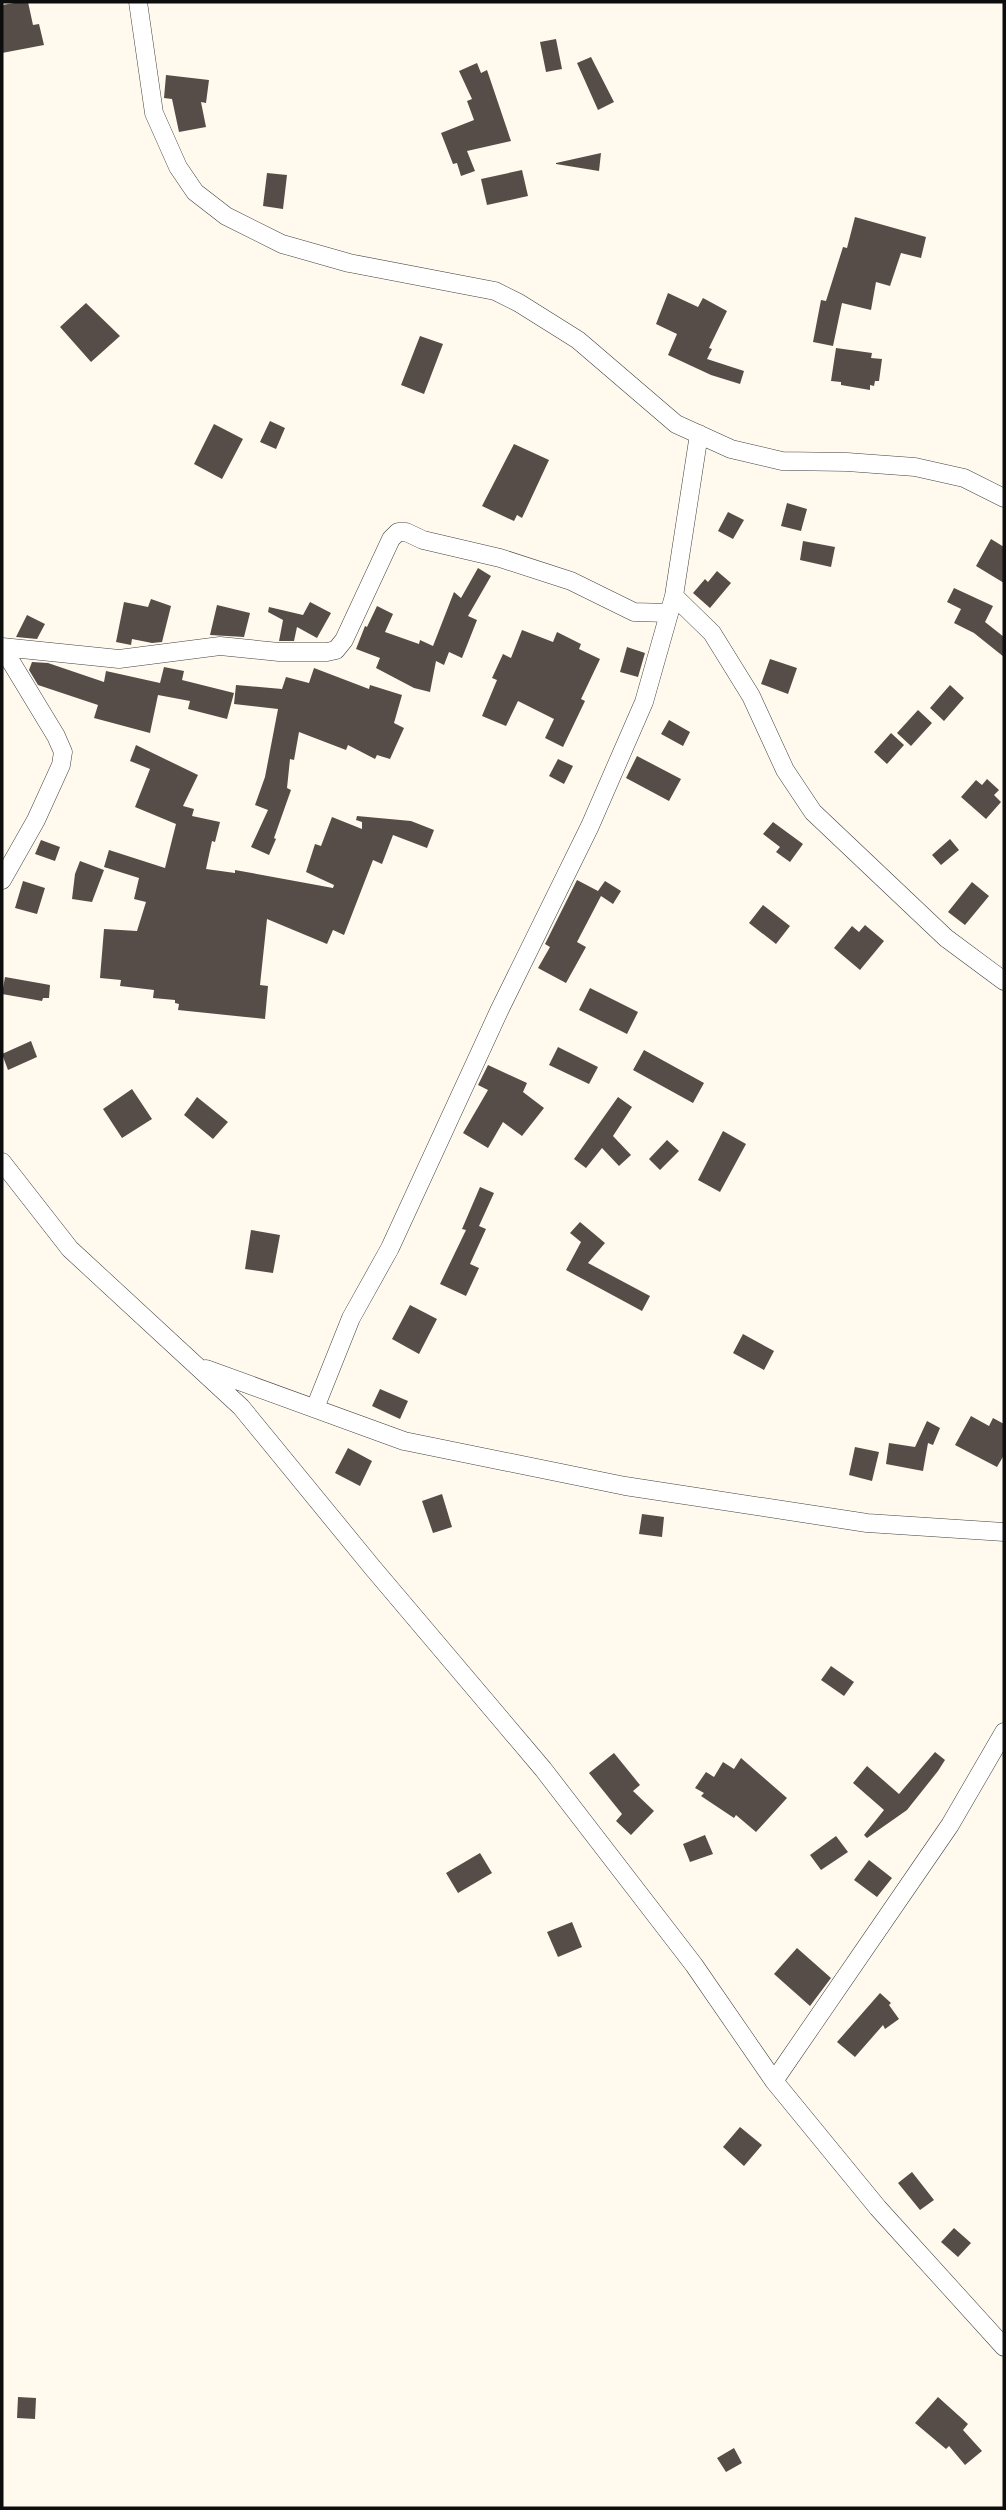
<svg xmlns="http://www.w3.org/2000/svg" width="1006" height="2510" viewBox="0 0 1006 2510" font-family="Spectral,serif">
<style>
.building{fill:#564d49}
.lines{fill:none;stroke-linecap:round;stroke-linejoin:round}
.minor-casing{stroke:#404040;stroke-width:19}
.minor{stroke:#fff;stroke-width:18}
</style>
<rect width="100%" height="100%" fill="#fffaed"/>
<path class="building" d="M20,2H28L33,25L39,24L44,45L2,53V5Z
M556,39L562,69L546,72L540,42Z
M591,57L614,102L598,110L577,63Z
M477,63L481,73L487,70L511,141L467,151L475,171L461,176L457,163L453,164L441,133L474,120L467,101L472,99L459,71Z
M166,75L209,80L206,103L201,102L206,127L179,132L172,99L164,98Z
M601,153L599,171L556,164V163Z
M522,170L528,196L487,205L481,179Z
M267,173L287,175L283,209L263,206Z
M855,217L926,237L921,258L901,253L890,286L876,282L871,310L842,303L833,346L813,342L821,300L826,301L843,247L847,248Z
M668,293L698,307L703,298L727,311L709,348L712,349L707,359L744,371L740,384L711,375L668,355L677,334L656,324Z
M86,303L120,336L91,362L60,327Z
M420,336L443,344L424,394L401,385Z
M836,348L872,353L871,358L882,359L879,381H875L874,386L870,385V390L841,385V382L831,381Z
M270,421L285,428L276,449L260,442Z
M214,424L243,439L222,479L194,464Z
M514,444L549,460L522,518L517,515L514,521L482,506Z
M787,503L807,509L801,531L781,526Z
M728,512L744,520L733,539L718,531Z
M991,539L1004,547V583L976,566Z
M803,541L835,547L831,567L800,560Z
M478,568L491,576L468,616L477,620L462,658L449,652L444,665L436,661L430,692L414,688L376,668L380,658L356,649L365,626L367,627L377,606L393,614L385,632L419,644L420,640L433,646L454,592L461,598Z
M717,571L731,583L710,608L693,593L705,579L708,582Z
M954,588L993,606L985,622L1004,637V657L974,633L954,623L961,609L947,602Z
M151,599L171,606L162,642L152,643L132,639L131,645L116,642L124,602L148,607Z
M310,602L331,613L317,638L297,627L294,641H279L283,620L268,612L269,607L303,615Z
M217,605L250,613L244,637L210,635Z
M27,615L45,624L37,639L16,637Z
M522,630L553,642L557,632L581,644L579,649L600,659L581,699L585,701L563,747L545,738L554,719L518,701L506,726L482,716L497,680L492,678L503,654L511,658Z
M627,647L645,653L638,677L620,672Z
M770,659L797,668L788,694L761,684Z
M32,662L48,663L104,682L106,671L160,683L164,667L184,671L182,680L234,693L227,719L188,709L190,701L158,695L150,733L94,718L98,705L38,685L29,670Z
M314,668L369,689L370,685L402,695L394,723L404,728L390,759L377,755L375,759L348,745L346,750L299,732L294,760L290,759L287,788L291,790L274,838L276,839L269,855L251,847L268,810L255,805L265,777L278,709L234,704L236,685L282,689L286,677L309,683Z
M950,685L964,698L944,721L930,708Z
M918,710L932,723L911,746L897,733Z
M669,720L690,732L683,746L661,734Z
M891,733L904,745L887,764L874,752Z
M136,745L198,775L183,806L194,809L192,816L220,822L215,842L212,841L206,869L235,873V870L333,888L334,885L306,872L315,844L321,846L332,817L362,829V822L356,820L357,816L411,821L434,830L427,848L393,835L382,864L373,860L344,935L333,930L327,944L267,919L260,985L268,986L265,1019L178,1010L179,1004L175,1003V1000L153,998L154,990L120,986L121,980L100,978L104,929L137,931L146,902L134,899L139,878L104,867L109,850L165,868L176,824L135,807L150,769L130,761Z
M637,756L681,779L669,801L626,778Z
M558,759L573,766L564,784L549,776Z
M987,779L999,790L994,795L1001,802L986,819L961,797L976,780L982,785Z
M773,822L803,844L790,862L776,852L780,847L763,834Z
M950,839L959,850L941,865L932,855Z
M41,840L60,847L55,861L35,854Z
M80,861L104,870L92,902L72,899L75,874Z
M577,880L598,891L605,881L621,891L613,904L601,896L577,942L586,947L566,983L538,968L550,947L545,944Z
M23,881L45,888L37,914L15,908Z
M972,882L989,896L965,925L948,912Z
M763,905L790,926L776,944L749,923Z
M865,925L884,941L860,970L834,948L852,926L859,932Z
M5,977L50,985L49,998H43L42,1001L2,994Z
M590,988L638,1012L627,1034L579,1010Z
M31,1041L37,1057L8,1070L2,1054Z
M558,1047L598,1067L589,1084L549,1065Z
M644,1050L704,1083L693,1103L633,1070Z
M488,1065L527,1083L523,1092L544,1108L522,1136L503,1122L488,1148L463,1133L488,1090L478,1085Z
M132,1089L152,1119L122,1138L103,1109Z
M197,1097L228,1122L213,1139L184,1115Z
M618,1097L632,1107L613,1136L631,1155L619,1166L602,1148L586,1168L574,1159Z
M723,1131L746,1144L720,1192L698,1180Z
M667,1140L679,1151L660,1170L649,1159Z
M480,1187L494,1193L479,1226L486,1229L470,1264L479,1268L466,1296L440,1284L466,1230L462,1229Z
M580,1222L605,1243L588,1263L650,1296L642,1311L566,1270L581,1242L570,1233Z
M251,1230L280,1235L273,1273L245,1269Z
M410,1305L437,1319L419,1354L392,1339Z
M743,1334L774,1351L764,1370L733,1353Z
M380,1389L408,1401L400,1419L372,1406Z
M971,1416L989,1426L993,1418L1004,1424V1455L997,1467L955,1445Z
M927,1421L940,1428L933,1445L928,1443L923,1471L886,1464L889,1443L915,1447Z
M855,1447L879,1452L872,1481L849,1475Z
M348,1448L372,1461L360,1486L335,1473Z
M442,1494L452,1527L433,1533L422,1501Z
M642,1514L664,1517L662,1537L639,1534Z
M831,1666L854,1682L844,1696L821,1680Z
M935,1752L945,1760L938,1771L907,1810L867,1838L864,1835L884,1810L853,1783L867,1766L899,1794Z
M614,1753L640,1785L633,1791L654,1811L631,1835L616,1821L622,1814L589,1773Z
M741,1758L787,1798L756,1832L736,1815L734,1818L701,1796L704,1793L695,1788L706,1772L714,1777L723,1762L734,1769Z
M705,1835L713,1854L690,1862L683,1844Z
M836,1836L848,1852L821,1870L810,1855Z
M480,1853L492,1873L458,1893L446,1873Z
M869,1860L892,1878L877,1897L854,1880Z
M572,1922L582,1947L558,1957L547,1932Z
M797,1948L831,1978L810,2006L774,1974Z
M880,1993L891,2003L889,2005L899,2019L885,2029L883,2025L855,2057L837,2042Z
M740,2127L762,2145L744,2166L723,2147Z
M912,2172L934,2200L920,2210L898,2183Z
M954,2228L971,2243L958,2257L941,2242Z
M18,2397L36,2398L35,2419L17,2418Z
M938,2397L968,2424L963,2430L982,2451L965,2465L949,2446L946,2449L915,2423Z
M734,2448L742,2463L726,2472L717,2458Z"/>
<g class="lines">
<g class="minor-casing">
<path id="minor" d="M138,2L154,113L178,167L195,192L226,216L282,244L349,263L495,291L519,303L578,340L676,424L731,449L782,461L847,462L915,467L964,478L1004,498
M674,596L712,633L751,696L785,770L813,812L946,938L1004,981
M2,647L119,659L220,646L279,652H327L336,650L344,640L391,539L398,532H406L423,540L500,558L571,581L634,612L669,613
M2,647L56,736L63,752L61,765L36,820L2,880
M2,1162L70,1249L241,1407L372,1567L543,1769L694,1965L774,2081L878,2208L1004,2347
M206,1369L404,1441L625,1486L867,1523L1004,1532
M315,1408L351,1318L390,1248L499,1011L590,826L644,702L674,596L699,434
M774,2081L950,1825L1004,1732"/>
</g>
<use href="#minor" class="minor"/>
</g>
<rect width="1006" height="2510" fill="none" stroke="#0d0d0d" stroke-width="7"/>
</svg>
